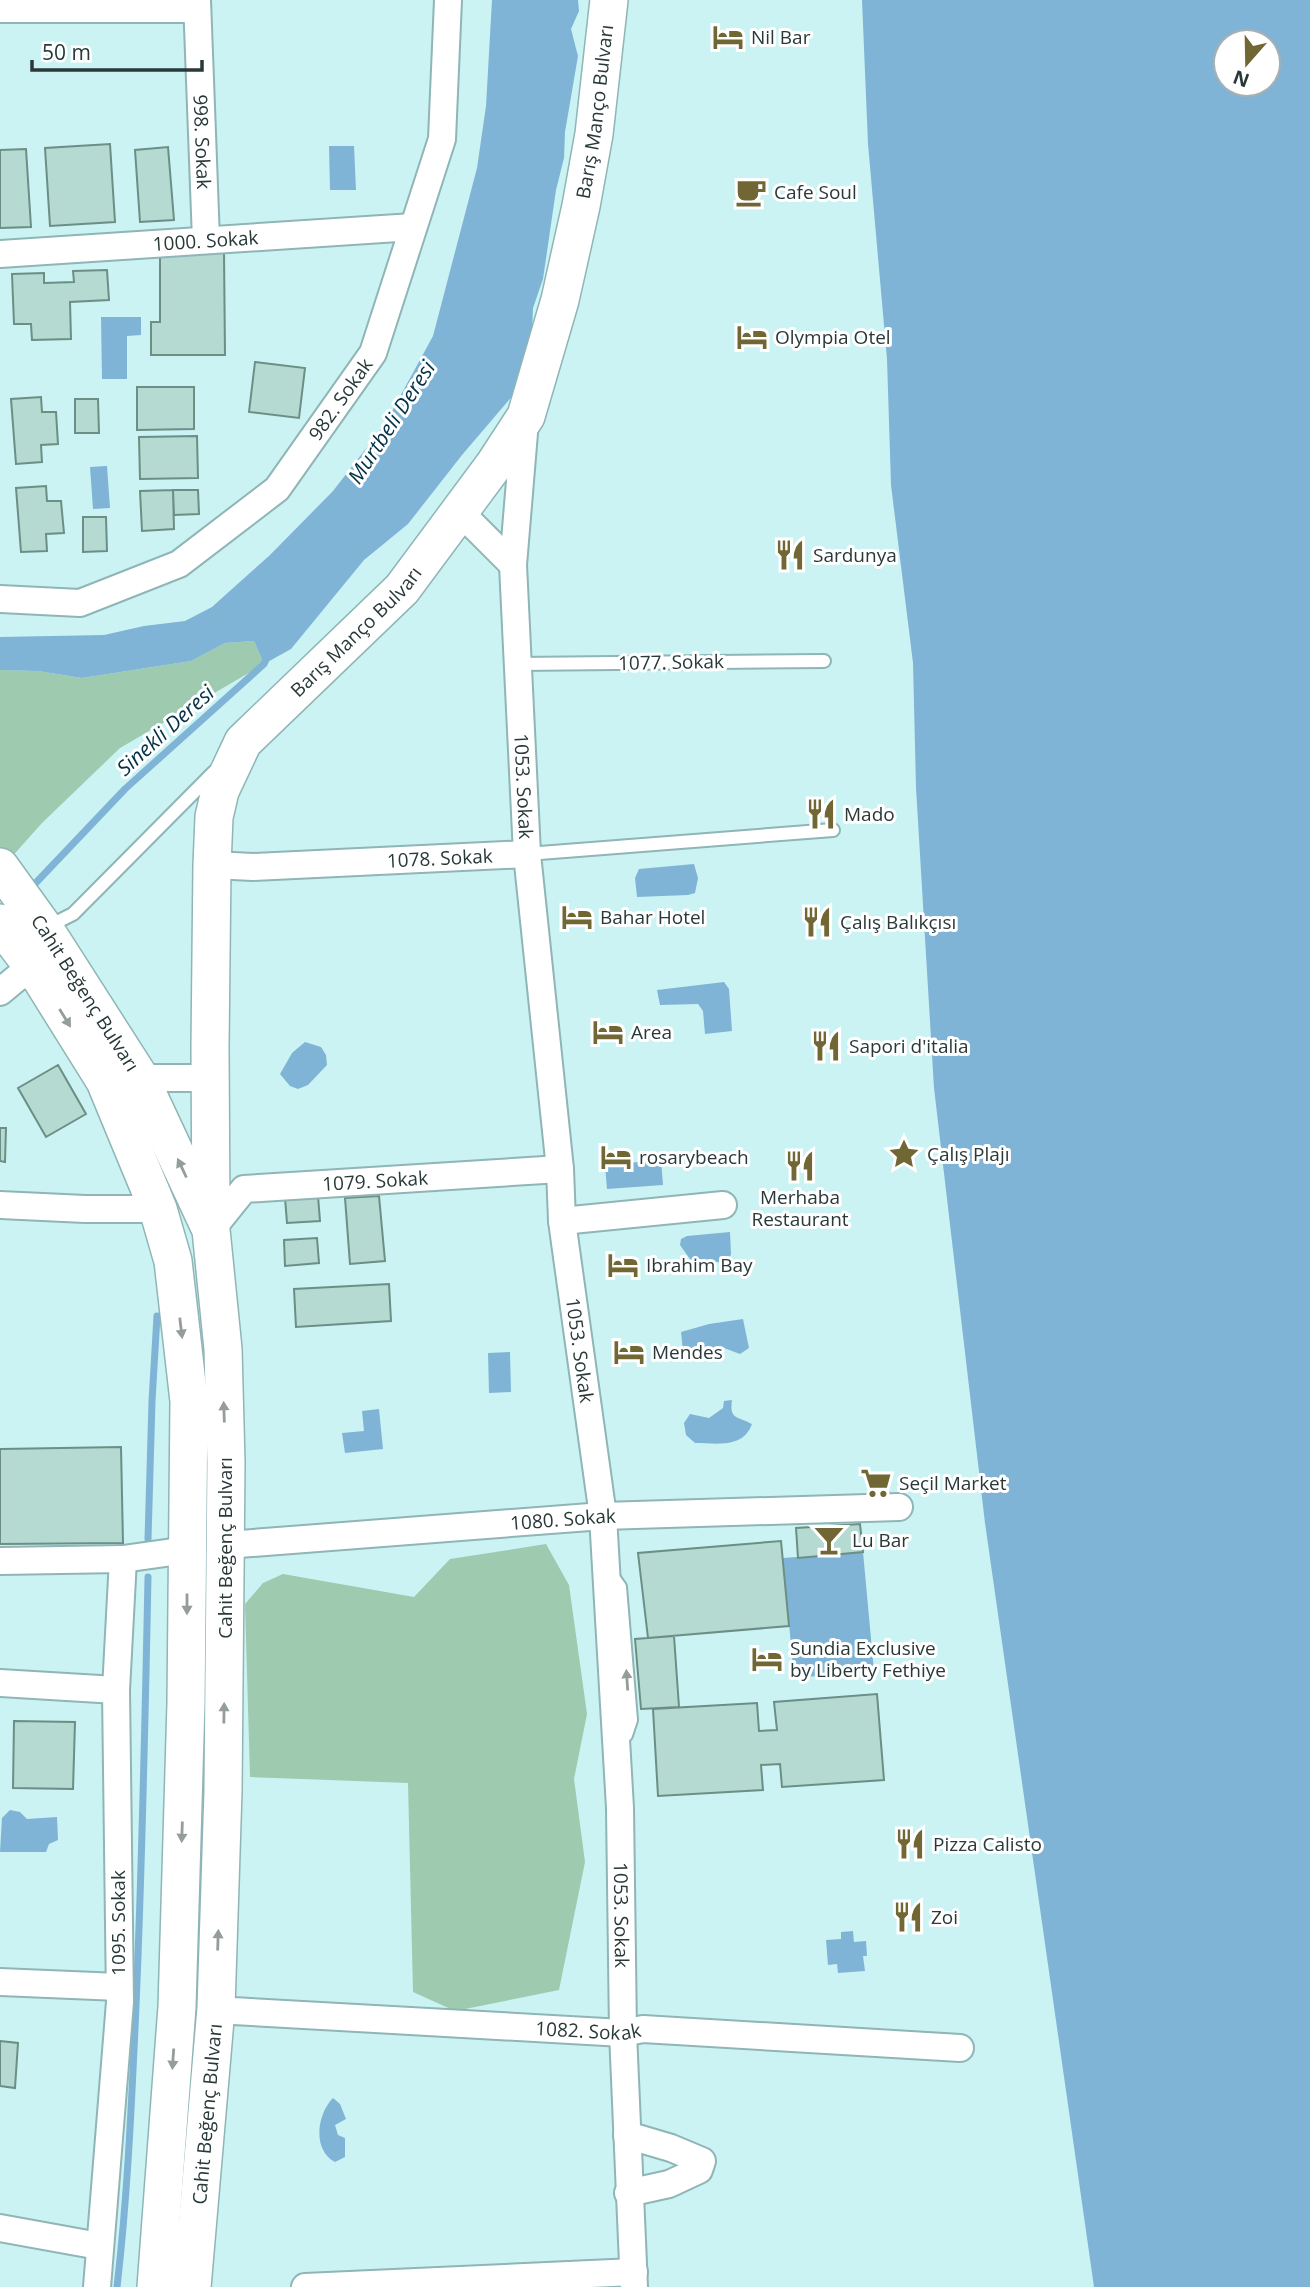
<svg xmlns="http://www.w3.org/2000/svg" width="1310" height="2287" viewBox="0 0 1310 2287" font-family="'Open Sans',sans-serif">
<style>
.green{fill:#9ecaaf}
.water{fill:#7fb4d6;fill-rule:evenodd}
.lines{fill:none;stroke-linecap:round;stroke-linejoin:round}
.stream{stroke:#7fb4d6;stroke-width:7}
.building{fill:#b5dad1;stroke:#6b8e85;stroke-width:2}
.lane-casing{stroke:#8fb5b6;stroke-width:16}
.street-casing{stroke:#8fb5b6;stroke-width:30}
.secondary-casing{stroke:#8fb5b6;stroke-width:40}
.lane{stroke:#fff;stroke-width:12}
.street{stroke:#fff;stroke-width:26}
.secondary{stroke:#fff;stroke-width:37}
.oneway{fill:#949c9c}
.labels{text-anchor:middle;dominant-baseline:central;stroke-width:6;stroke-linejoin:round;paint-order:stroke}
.poi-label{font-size:19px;fill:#293939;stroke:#fff;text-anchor:start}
.street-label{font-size:19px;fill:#293939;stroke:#fff}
.water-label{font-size:21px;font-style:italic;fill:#033248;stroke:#fff}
</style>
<rect width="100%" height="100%" fill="#cbf3f4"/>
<path class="green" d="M254,641L264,664L120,748L42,823L0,870V670L38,671L82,678L191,661L225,643Z
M546,1544L569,1585L587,1714L574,1779L585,1862L559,1990L455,2011L413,1992L408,1783L250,1777L245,1604L263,1583L283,1574L414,1597L450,1559Z"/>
<path class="water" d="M492,0H578L579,11L571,29L578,56L565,132L564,158L556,190L543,279L533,308L532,332L514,394L462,455L408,524L364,560L291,649L264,664L254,641L225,643L191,661L82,678L38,671L0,670V637L104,635L144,626L185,621L212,607L270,555L333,491L385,424L433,336L477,168L486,106Z
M862,0H1310V2287H1094L985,1523L934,1088L916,788L913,663L891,485L887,359L868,144ZM1226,42H1268V84H1226Z
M329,146H354L356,190H330Z
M101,317H141V335L127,336V379H102Z
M107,466L110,508L93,509L90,467Z
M694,864L698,878L695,893L688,895L637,897L635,878L639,869Z
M724,982L729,989L732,1031L705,1034L703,1011L698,1004L660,1005L657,990Z
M305,1042L321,1047L326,1055L327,1065L308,1085L298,1089L290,1086L280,1074L292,1053Z
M661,1160L663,1185L607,1189L605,1165Z
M730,1232L731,1254L728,1262H692L680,1245L681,1239L687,1236Z
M743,1319L749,1348L740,1354L724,1348L683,1351L681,1332L709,1324Z
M510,1352L511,1392L489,1393L488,1353Z
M732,1400C729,1420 738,1416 752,1424C743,1449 716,1443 695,1443L686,1435L684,1423L690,1414L709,1418L723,1408L724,1401Z
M379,1409L383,1449L345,1453L342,1433L364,1431L362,1411Z
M863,1552L874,1671L794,1678L783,1558Z
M10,1810L20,1812L27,1819L57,1817L58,1840L49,1844L46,1852H0L2,1818Z
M853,1931L854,1942L866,1941L867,1956H863L865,1971L838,1973L837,1964L828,1965L826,1940L841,1939V1932Z
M333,2098L340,2104L346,2119L335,2125L338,2135L345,2138V2157L335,2162C312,2150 317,2114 333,2098Z"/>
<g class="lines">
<path class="stream" d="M29,890L125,789L264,664L267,657
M148,1539L152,1401L157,1316
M117,2287C127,2201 131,2115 135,2028C142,1878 145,1728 148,1577"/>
</g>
<path class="building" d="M110,144L115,222L50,226L45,148Z
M168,147L174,220L140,222L135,150Z
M26,149L31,227L0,228V150Z
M160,251H224L225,355H151V322H160Z
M107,270L109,300L70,302L71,339L32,340L31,324H14L12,274L44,273V283L74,282L73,271Z
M255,362L305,368L299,418L249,412Z
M137,387H194V429L137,430Z
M41,397L42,412H56L58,444L41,445L42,462L16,464L11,399Z
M75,399H98L99,433H75Z
M197,436L198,478L140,479L139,437Z
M46,486L47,501H61L64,533L46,534L47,551L21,552L16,488Z
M173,490H198L199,514L174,515Z
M173,490L174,529L142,531L140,491Z
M83,517H106L107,551L83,552Z
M58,1065L86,1114L46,1137L18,1088Z
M0,1128H6L5,1162L0,1161Z
M318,1196L320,1221L287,1223L285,1198Z
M379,1196L385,1261L350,1264L345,1198Z
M317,1238L319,1263L285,1266L284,1240Z
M389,1284L391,1321L296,1327L294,1289Z
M121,1447L123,1543L0,1544V1449Z
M860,1524L863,1552L798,1558L796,1528Z
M781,1541L789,1626L648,1638L638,1553Z
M674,1636L679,1707L641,1709L635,1639Z
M877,1694L884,1780L782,1787L780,1764L761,1765L763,1790L658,1796L653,1709L757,1703L759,1731L777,1730L774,1702Z
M14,1721L75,1722L73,1789L13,1788Z
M0,2041L18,2043L15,2088L0,2086Z"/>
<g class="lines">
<g class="lane-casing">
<path id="lane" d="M517,664L824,661
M527,854L833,830
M49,926L73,914L214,772
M615,1580L620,1587L631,1720L626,1735L619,1741"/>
</g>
<g class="street-casing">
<g id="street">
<path id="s1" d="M197,0L206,240"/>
<path d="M0,9H197"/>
<path id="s2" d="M0,254L413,227"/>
<path id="s3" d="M525,421L513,565L527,854L560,1169L562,1221L603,1516L620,1808L623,2033L634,2287"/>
<path d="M460,512L513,565"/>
<path id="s4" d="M0,599L80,603L179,564L277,489L373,353L442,139L448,0"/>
<path id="s5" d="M212,865L253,867L527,854"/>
<path d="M0,992L18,977L37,972"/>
<path d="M140,1078H211"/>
<path d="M0,1205L85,1209H158"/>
<path d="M562,1221L723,1205"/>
<path id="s6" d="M211,1230L244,1189L560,1169"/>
<path id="s7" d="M226,1545L603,1516L899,1507"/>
<path d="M0,1561L123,1559L187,1550"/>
<path d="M0,1683L116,1690"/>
<path d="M0,1982L119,1987"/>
<path id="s8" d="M216,2008L233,2011L623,2033L643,2029L960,2048"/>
<path d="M627,2135L671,2148L702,2161L699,2170L669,2184L628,2193"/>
<path d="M0,2228L99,2246"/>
<path d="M97,2287L120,2002L116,1690L123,1559"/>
<path d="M305,2287L634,2272"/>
</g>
</g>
<g class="secondary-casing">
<g id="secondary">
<path id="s9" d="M0,867L44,928L140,1078L211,1230L223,1349L226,1463L223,1791L216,2008L192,2287"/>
<path d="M0,923L37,972L105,1081L158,1209L173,1261L189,1401L186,1703L177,2007L156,2287"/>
<path id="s10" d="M211,1218L210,1047L212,865L214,817L220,791L243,742L402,589L494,465L526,416L560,300L581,206L594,134L609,0"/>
</g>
</g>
<use href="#lane" class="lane"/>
<use href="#street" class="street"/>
<use href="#secondary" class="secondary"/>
</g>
<defs><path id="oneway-solid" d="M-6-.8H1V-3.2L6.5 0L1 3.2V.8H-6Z" transform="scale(1.75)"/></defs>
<g class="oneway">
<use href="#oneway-solid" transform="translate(65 1018) rotate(58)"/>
<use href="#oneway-solid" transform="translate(182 1168) rotate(-115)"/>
<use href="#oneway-solid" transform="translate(181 1328) rotate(83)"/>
<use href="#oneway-solid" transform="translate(224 1412) rotate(-92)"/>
<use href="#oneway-solid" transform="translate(187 1604) rotate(90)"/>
<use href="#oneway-solid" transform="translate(627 1680) rotate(-94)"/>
<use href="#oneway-solid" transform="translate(224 1713) rotate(-89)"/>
<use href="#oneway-solid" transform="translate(182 1832) rotate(92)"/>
<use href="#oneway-solid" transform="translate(218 1940) rotate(-88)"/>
<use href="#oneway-solid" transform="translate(173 2059) rotate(94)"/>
</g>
<defs>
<g id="hotel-bare" transform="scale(2.415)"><path d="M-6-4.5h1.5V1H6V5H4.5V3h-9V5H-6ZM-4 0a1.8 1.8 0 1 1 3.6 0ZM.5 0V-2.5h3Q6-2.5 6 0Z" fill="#706734" stroke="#fff" stroke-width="2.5" paint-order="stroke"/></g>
<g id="cafe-bare" transform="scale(2.415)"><path d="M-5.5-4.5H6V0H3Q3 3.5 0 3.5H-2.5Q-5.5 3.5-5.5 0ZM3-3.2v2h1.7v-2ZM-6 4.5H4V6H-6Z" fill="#706734" stroke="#fff" stroke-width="2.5" paint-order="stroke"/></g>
<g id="restaurant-bare" transform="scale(2.415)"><path d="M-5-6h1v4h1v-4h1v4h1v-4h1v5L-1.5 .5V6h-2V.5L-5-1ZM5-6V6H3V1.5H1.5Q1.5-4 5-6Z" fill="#706734" stroke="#fff" stroke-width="2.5" paint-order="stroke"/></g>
<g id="sight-bare" transform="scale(2.415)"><path d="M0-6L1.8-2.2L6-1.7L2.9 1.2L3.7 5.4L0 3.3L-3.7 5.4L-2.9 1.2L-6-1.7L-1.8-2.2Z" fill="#706734" stroke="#fff" stroke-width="2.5" paint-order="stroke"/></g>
<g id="supermarket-bare" transform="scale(2.415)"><path d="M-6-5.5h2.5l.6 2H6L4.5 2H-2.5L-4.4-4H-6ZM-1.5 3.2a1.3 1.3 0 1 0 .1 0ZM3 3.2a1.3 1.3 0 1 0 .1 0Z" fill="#706734" stroke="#fff" stroke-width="2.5" paint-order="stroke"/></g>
<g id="bar-bare" transform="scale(2.415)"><path d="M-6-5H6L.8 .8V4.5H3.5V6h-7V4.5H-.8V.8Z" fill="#706734" stroke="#fff" stroke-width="2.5" paint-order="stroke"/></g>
</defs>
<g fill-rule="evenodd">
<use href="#hotel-bare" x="728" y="37"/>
<use href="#cafe-bare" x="751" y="192"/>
<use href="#hotel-bare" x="752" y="337"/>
<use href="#restaurant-bare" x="790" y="555"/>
<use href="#restaurant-bare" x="821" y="814"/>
<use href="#hotel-bare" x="577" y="917"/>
<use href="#restaurant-bare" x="817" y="922"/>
<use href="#hotel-bare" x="608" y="1032"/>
<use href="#restaurant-bare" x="826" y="1046"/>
<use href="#sight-bare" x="904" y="1154"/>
<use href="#hotel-bare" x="616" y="1157"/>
<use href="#restaurant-bare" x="800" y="1166"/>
<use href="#hotel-bare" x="623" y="1265"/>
<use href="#hotel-bare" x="629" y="1352"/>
<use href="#supermarket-bare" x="876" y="1483"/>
<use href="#bar-bare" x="829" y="1540"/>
<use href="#hotel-bare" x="767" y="1659"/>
<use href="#restaurant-bare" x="910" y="1844"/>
<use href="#restaurant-bare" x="908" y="1917"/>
</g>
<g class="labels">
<g class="poi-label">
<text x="751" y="37">Nil Bar</text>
<text x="774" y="192">Cafe Soul</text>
<text x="775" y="337">Olympia Otel</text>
<text x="813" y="555">Sardunya</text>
<text x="844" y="814">Mado</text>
<text x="600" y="917">Bahar Hotel</text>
<text x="840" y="922">Çalış Balıkçısı</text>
<text x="631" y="1032">Area</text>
<text x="849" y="1046">Sapori d'italia</text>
<text x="927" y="1154">Çalış Plajı</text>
<text x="639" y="1157">rosarybeach</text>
<text x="800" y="1197" text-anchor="middle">Merhaba<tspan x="800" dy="22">Restaurant</tspan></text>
<text x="646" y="1265">Ibrahim Bay</text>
<text x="652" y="1352">Mendes</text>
<text x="899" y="1483">Seçil Market</text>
<text x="852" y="1540">Lu Bar</text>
<text x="790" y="1648">Sundia Exclusive<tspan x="790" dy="22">by Liberty Fethiye</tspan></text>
<text x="933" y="1844">Pizza Calisto</text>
<text x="931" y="1917">Zoi</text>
</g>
<g class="street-label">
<text stroke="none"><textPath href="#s10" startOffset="1228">Barış Manço Bulvarı</textPath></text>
<text stroke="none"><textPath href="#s1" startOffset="142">998. Sokak</textPath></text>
<text stroke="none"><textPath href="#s2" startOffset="206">1000. Sokak</textPath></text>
<text stroke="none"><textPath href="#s4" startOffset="420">982. Sokak</textPath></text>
<text stroke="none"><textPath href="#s10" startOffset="640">Barış Manço Bulvarı</textPath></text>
<text transform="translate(671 662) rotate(-1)">1077. Sokak</text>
<text stroke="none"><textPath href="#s3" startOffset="366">1053. Sokak</textPath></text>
<text stroke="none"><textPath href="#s5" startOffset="228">1078. Sokak</textPath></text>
<text stroke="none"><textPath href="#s9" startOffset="152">Cahit Beğenç Bulvarı</textPath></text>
<text stroke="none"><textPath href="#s6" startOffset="184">1079. Sokak</textPath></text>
<text stroke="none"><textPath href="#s3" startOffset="933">1053. Sokak</textPath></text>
<text stroke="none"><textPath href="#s7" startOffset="338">1080. Sokak</textPath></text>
<text transform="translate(225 1548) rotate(-90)">Cahit Beğenç Bulvarı</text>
<text stroke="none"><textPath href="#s3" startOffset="1500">1053. Sokak</textPath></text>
<text transform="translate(118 1923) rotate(-90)">1095. Sokak</text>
<text stroke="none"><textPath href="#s8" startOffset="373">1082. Sokak</textPath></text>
<text transform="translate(207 2114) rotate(-85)">Cahit Beğenç Bulvarı</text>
</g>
<g class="water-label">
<text transform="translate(391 422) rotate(-57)">Murtbeli Deresi</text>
<text transform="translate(165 730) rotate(-42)">Sinekli Deresi</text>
</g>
</g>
<g transform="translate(1247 63) rotate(200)"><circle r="33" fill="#ffffff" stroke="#a9b0b0" stroke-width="2"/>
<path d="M0-5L12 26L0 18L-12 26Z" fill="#706734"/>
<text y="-10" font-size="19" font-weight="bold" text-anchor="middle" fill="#293939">N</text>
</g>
<path d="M32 60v10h170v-10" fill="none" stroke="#293939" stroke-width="3.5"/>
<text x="42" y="60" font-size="21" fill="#293939" stroke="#ffffff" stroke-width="5" paint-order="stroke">50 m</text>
</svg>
